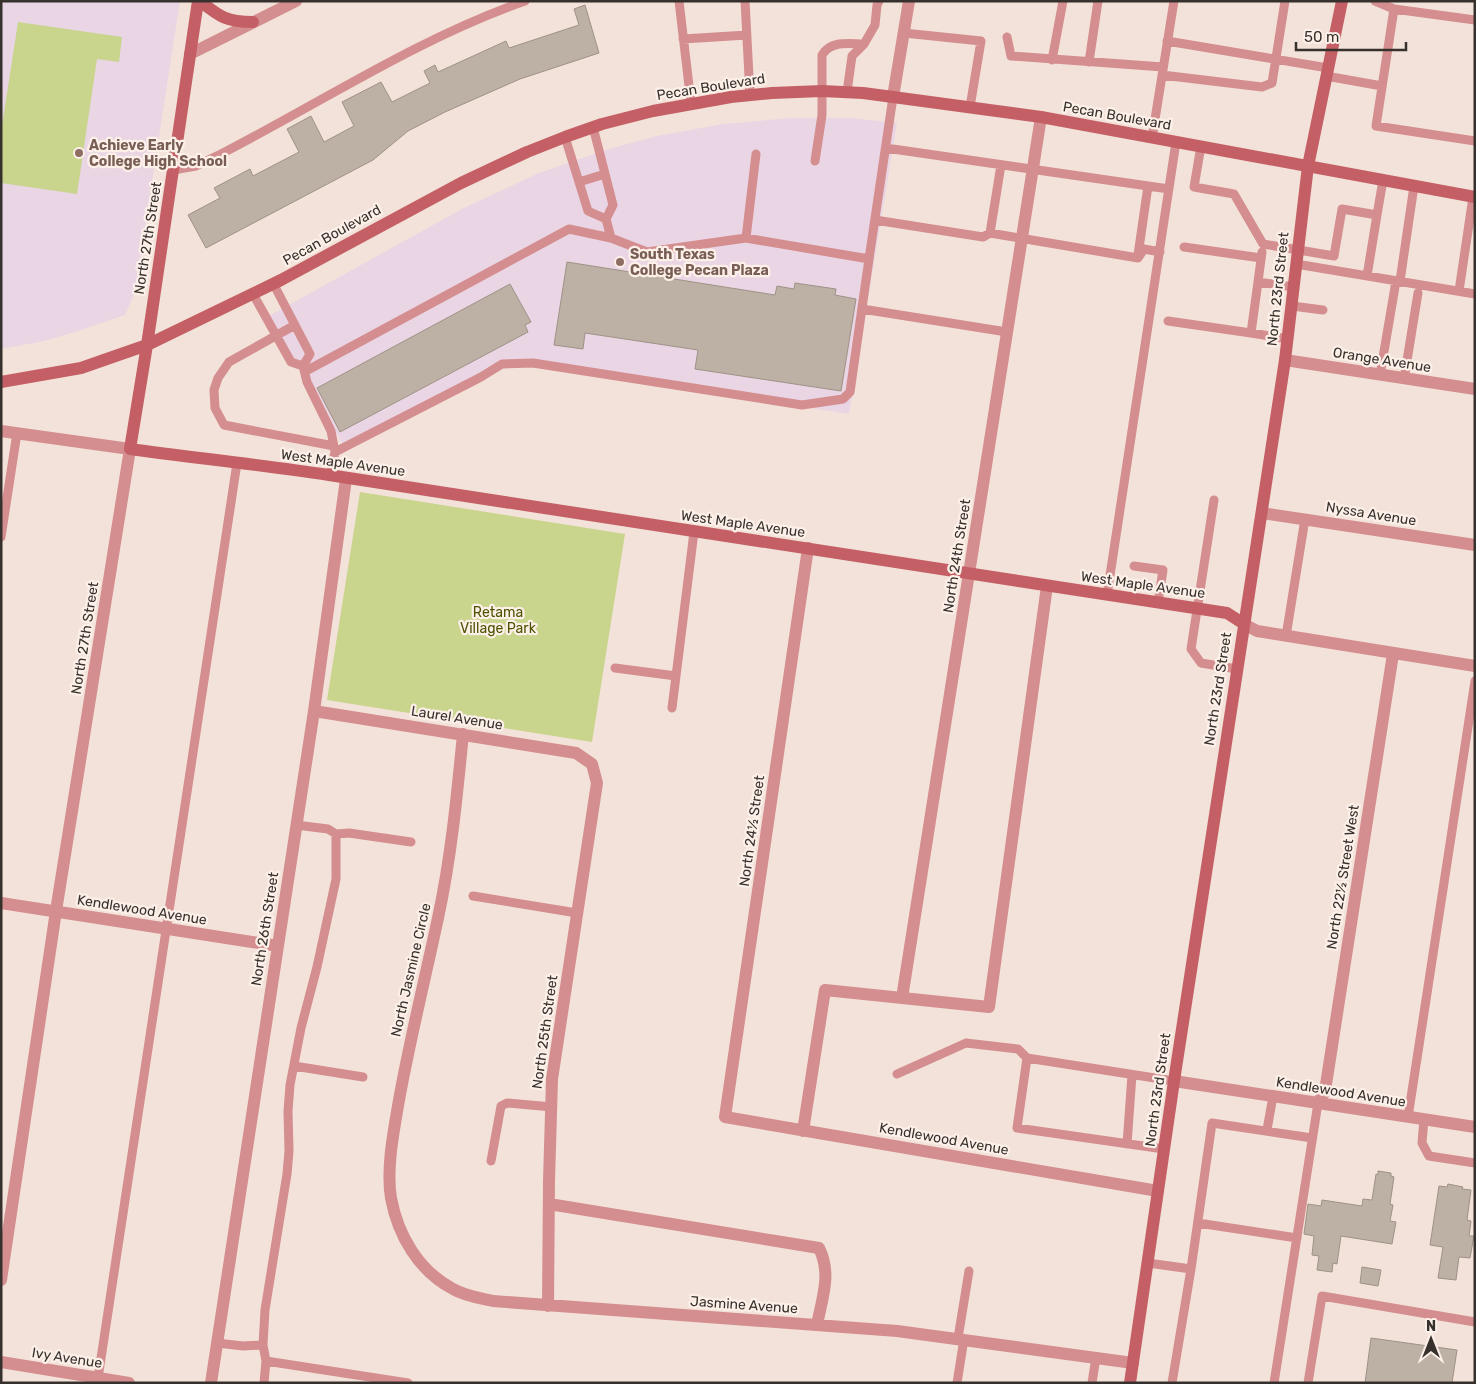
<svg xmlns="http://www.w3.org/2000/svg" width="1476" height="1384" viewBox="0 0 1476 1384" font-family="Rubik,sans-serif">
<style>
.education{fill:#e9d5e4}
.park{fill:#c9d48d}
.building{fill:#bdb1a5;stroke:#9e9286}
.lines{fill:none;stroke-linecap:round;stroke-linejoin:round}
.lane{stroke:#d48e8f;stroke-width:9}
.street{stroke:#d48e8f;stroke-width:12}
.secondary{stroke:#c46065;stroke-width:12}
.education-dot{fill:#8d6e63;stroke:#fdf0e9;stroke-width:2}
.labels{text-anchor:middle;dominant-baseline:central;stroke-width:4.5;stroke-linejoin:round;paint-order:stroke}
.street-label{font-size:14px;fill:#37312d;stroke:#fdf0e9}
.education-label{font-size:14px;font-weight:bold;fill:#785e54;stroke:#fdf0e9;text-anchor:start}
.park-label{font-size:14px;fill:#4c5402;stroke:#fdf0e9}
</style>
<rect width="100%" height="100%" fill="#f3e2d9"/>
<path class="education" d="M1,1H180L135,292L125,315L75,332L44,341L1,349Z
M792,118H851L897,123L849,414L532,365H509L345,448L269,316L462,209L539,173L609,149L657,136L723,124Z"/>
<path class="park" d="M18,22L122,37L119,62L97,59L77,194L1,183V132Z
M360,492L625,534L592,742L327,700Z"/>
<path class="building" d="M585,5L599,53L520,79L445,112L408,131L373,160L206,248L188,215L220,198L214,188L250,169L253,176L299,152L287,129L311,116L324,142L354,126L342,102L381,82L392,102L430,83L424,71L435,65L438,72L506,41L509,48L579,25L574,9Z
M567,262L775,295L777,286L794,289L795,283L836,289L835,295L856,299L841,391L695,369L698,350L585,333L583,349L554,345Z
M510,284L531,322L525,325L528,332L340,432L317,388Z
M1378,1171L1391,1173V1176L1394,1177L1390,1204L1393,1205L1390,1221L1396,1222L1392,1244L1341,1236L1337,1264L1333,1263L1332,1272L1317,1270L1319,1256L1312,1255L1314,1236L1304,1234L1308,1204L1321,1206L1322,1200L1362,1206L1363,1199L1372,1200L1376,1174L1378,1175Z
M1448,1184L1463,1187L1462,1189L1471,1190L1467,1220L1471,1221L1469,1236H1474L1470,1258L1459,1257L1456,1280L1438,1278L1443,1247L1430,1245L1439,1186L1447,1187Z
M1362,1267L1381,1270L1378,1286L1360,1283Z
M1371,1338L1457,1350L1452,1383H1365Z"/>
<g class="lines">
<path class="lane" d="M679,1L691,103
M745,1L750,95
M1375,1L1394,9L1475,20
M1394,9L1376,126L1475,141
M904,33L981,41L970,107
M1007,37L1011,56L1163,67
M683,39L747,35
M1167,41L1328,68
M1052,60L1063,1
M1089,62L1098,1
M1162,75L1262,87L1272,83L1285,1
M1326,76L1382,86
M847,92L852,56L864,44L875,25L877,5L879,1
M593,127L613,205L606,219L611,238
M565,137L588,211L606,219
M1152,138L1174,1
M1201,146L1194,187L1234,194L1263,244L1334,256L1342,209L1377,215L1383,180
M886,148L1169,189
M815,161L822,115V55C831,40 849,44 864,44
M173,170L196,166L221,154C322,102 417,39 525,1
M579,182L605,174
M875,220L983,237L990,233L1138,258L1144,249L1160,252
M990,233L1001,165
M746,238L756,154
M1184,247L1261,258
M1138,255L1148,186
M1296,264L1475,294
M1367,276L1377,215
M1400,281L1414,186
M1258,282L1262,252
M273,283L310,354L303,366
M1459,291L1473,197
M253,294L291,362L303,366L307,382L331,431L335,452L330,476
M1292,306L1323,310
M862,309L1007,332
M1168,321L1251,333
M295,325L229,362L218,378L214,390L215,408L224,425L334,446
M1288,339L1251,333L1258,282L1294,287
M306,371L569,229L611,238L647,252L746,238L869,259L893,97
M1380,375L1396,281
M1404,379L1418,293
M335,452L481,377L502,364L533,363L802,405L843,399L850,392L869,259
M1214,500L1191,649L1201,663L1237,669
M1,537L17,433
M1134,566L1163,570L1158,603
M1107,595L1176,142
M1286,636L1305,519
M615,668L676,676
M672,708L694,532
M336,834L349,833L411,842
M473,896L577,913
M294,1066L363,1077
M897,1074L966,1043L1018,1049L1027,1058
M1408,1117L1475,681
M1424,1119L1422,1143L1429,1156L1475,1163
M1267,1130L1273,1096
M1127,1144L1132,1075
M1164,1149L1017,1128L1027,1058L1174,1081
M491,1161L501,1106L507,1103L552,1107
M1198,1223L1297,1238
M1148,1263L1191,1269
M958,1338L969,1271
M217,1343L243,1346L263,1345
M266,1361L408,1383
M98,1378L237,463
M264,1383L266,1361L263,1345L265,1310L287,1174L289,1151L288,1111L290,1085L301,1028L317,967L336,879V834L328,829L296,825
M957,1383L964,1339
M1092,1383L1096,1357
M1172,1383L1191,1269L1212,1123L1312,1138
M1274,1383L1318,1103
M1308,1383L1322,1296L1475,1322"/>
<path class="street" d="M190,54L296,1
M893,97L909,1
M1285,360L1475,389
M1,431L130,449L56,911L1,1280
M1262,513L1475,545
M808,548L725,1117L1158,1191
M1244,624L1257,631L1475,666
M314,711L576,753L592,764L597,783L552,1079L549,1181L548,1306
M463,734C457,796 451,858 438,918C425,979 410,1039 399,1100C394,1130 386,1168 391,1198C398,1236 419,1271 453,1289C465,1296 479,1298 493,1301L897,1331L1133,1363
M1,903L278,946
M902,998L1041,117
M1174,1081L1475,1127
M1318,1103L1325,1091L1393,654
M803,1131L825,990L989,1007L1047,586
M549,1204L819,1248C832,1274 822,1298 817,1325
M1,1362L129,1383
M211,1383L314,711L346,479"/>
<path class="secondary" d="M198,1L147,345L130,449C196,458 263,465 329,475C628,522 927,569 1227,613L1244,624
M200,1C220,17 227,22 253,22
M1,382L81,368L147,345L281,280L461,183L527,152L565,137L602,124L653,111L731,97L772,93L822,91L863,93L893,97L1041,117L1475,197
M1130,1383L1174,1081L1285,360L1308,166L1342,1"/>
</g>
<g class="education-dot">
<circle cx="79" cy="153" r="5"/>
<circle cx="620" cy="262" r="5"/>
</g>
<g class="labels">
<g class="street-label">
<text transform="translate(711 87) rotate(-9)">Pecan Boulevard</text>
<text transform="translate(1117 116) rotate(10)">Pecan Boulevard</text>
<text transform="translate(332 235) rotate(-29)">Pecan Boulevard</text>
<text transform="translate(148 238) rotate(-81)">North 27th Street</text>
<text transform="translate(1278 289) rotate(-84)">North 23rd Street</text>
<text transform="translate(1382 360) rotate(9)">Orange Avenue</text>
<text transform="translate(343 463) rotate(8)">West Maple Avenue</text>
<text transform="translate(1371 514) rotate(9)">Nyssa Avenue</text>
<text transform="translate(743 524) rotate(8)">West Maple Avenue</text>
<text transform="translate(957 556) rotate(-81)">North 24th Street</text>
<text transform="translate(1143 585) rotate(8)">West Maple Avenue</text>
<text transform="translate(85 638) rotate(-81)">North 27th Street</text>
<text transform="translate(1218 689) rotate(-81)">North 23rd Street</text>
<text transform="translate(457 718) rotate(9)">Laurel Avenue</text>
<text transform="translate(752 831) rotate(-82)">North 24½ Street</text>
<text transform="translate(1343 877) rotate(-81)">North 22½ Street West</text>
<text transform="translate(142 910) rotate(9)">Kendlewood Avenue</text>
<text transform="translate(265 929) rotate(-81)">North 26th Street</text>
<text transform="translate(411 970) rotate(-77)">North Jasmine Circle</text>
<text transform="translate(545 1032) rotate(-82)">North 25th Street</text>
<text transform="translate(1158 1090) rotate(-82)">North 23rd Street</text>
<text transform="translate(1341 1092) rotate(9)">Kendlewood Avenue</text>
<text transform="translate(944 1139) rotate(10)">Kendlewood Avenue</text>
<text transform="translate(744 1305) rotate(4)">Jasmine Avenue</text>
<text transform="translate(67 1358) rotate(9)">Ivy Avenue</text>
</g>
<g class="education-label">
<text x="89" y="145">Achieve Early<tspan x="89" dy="16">College High School</tspan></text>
<text x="630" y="254">South Texas<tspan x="630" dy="16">College Pecan Plaza</tspan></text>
</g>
<g class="park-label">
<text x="498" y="612">Retama<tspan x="498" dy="16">Village Park</tspan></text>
</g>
</g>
<rect width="1476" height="1384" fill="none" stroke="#37312d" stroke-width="5"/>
<g transform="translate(1431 1339)" stroke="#fdf0e9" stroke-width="4" paint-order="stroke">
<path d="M0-4L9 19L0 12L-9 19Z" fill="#37312d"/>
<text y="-8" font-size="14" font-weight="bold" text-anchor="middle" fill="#37312d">N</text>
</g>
<path d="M1296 42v8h110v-8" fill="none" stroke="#37312d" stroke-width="2.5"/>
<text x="1304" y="42" font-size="15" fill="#37312d" stroke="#fdf0e9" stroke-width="4" paint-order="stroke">50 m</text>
</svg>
